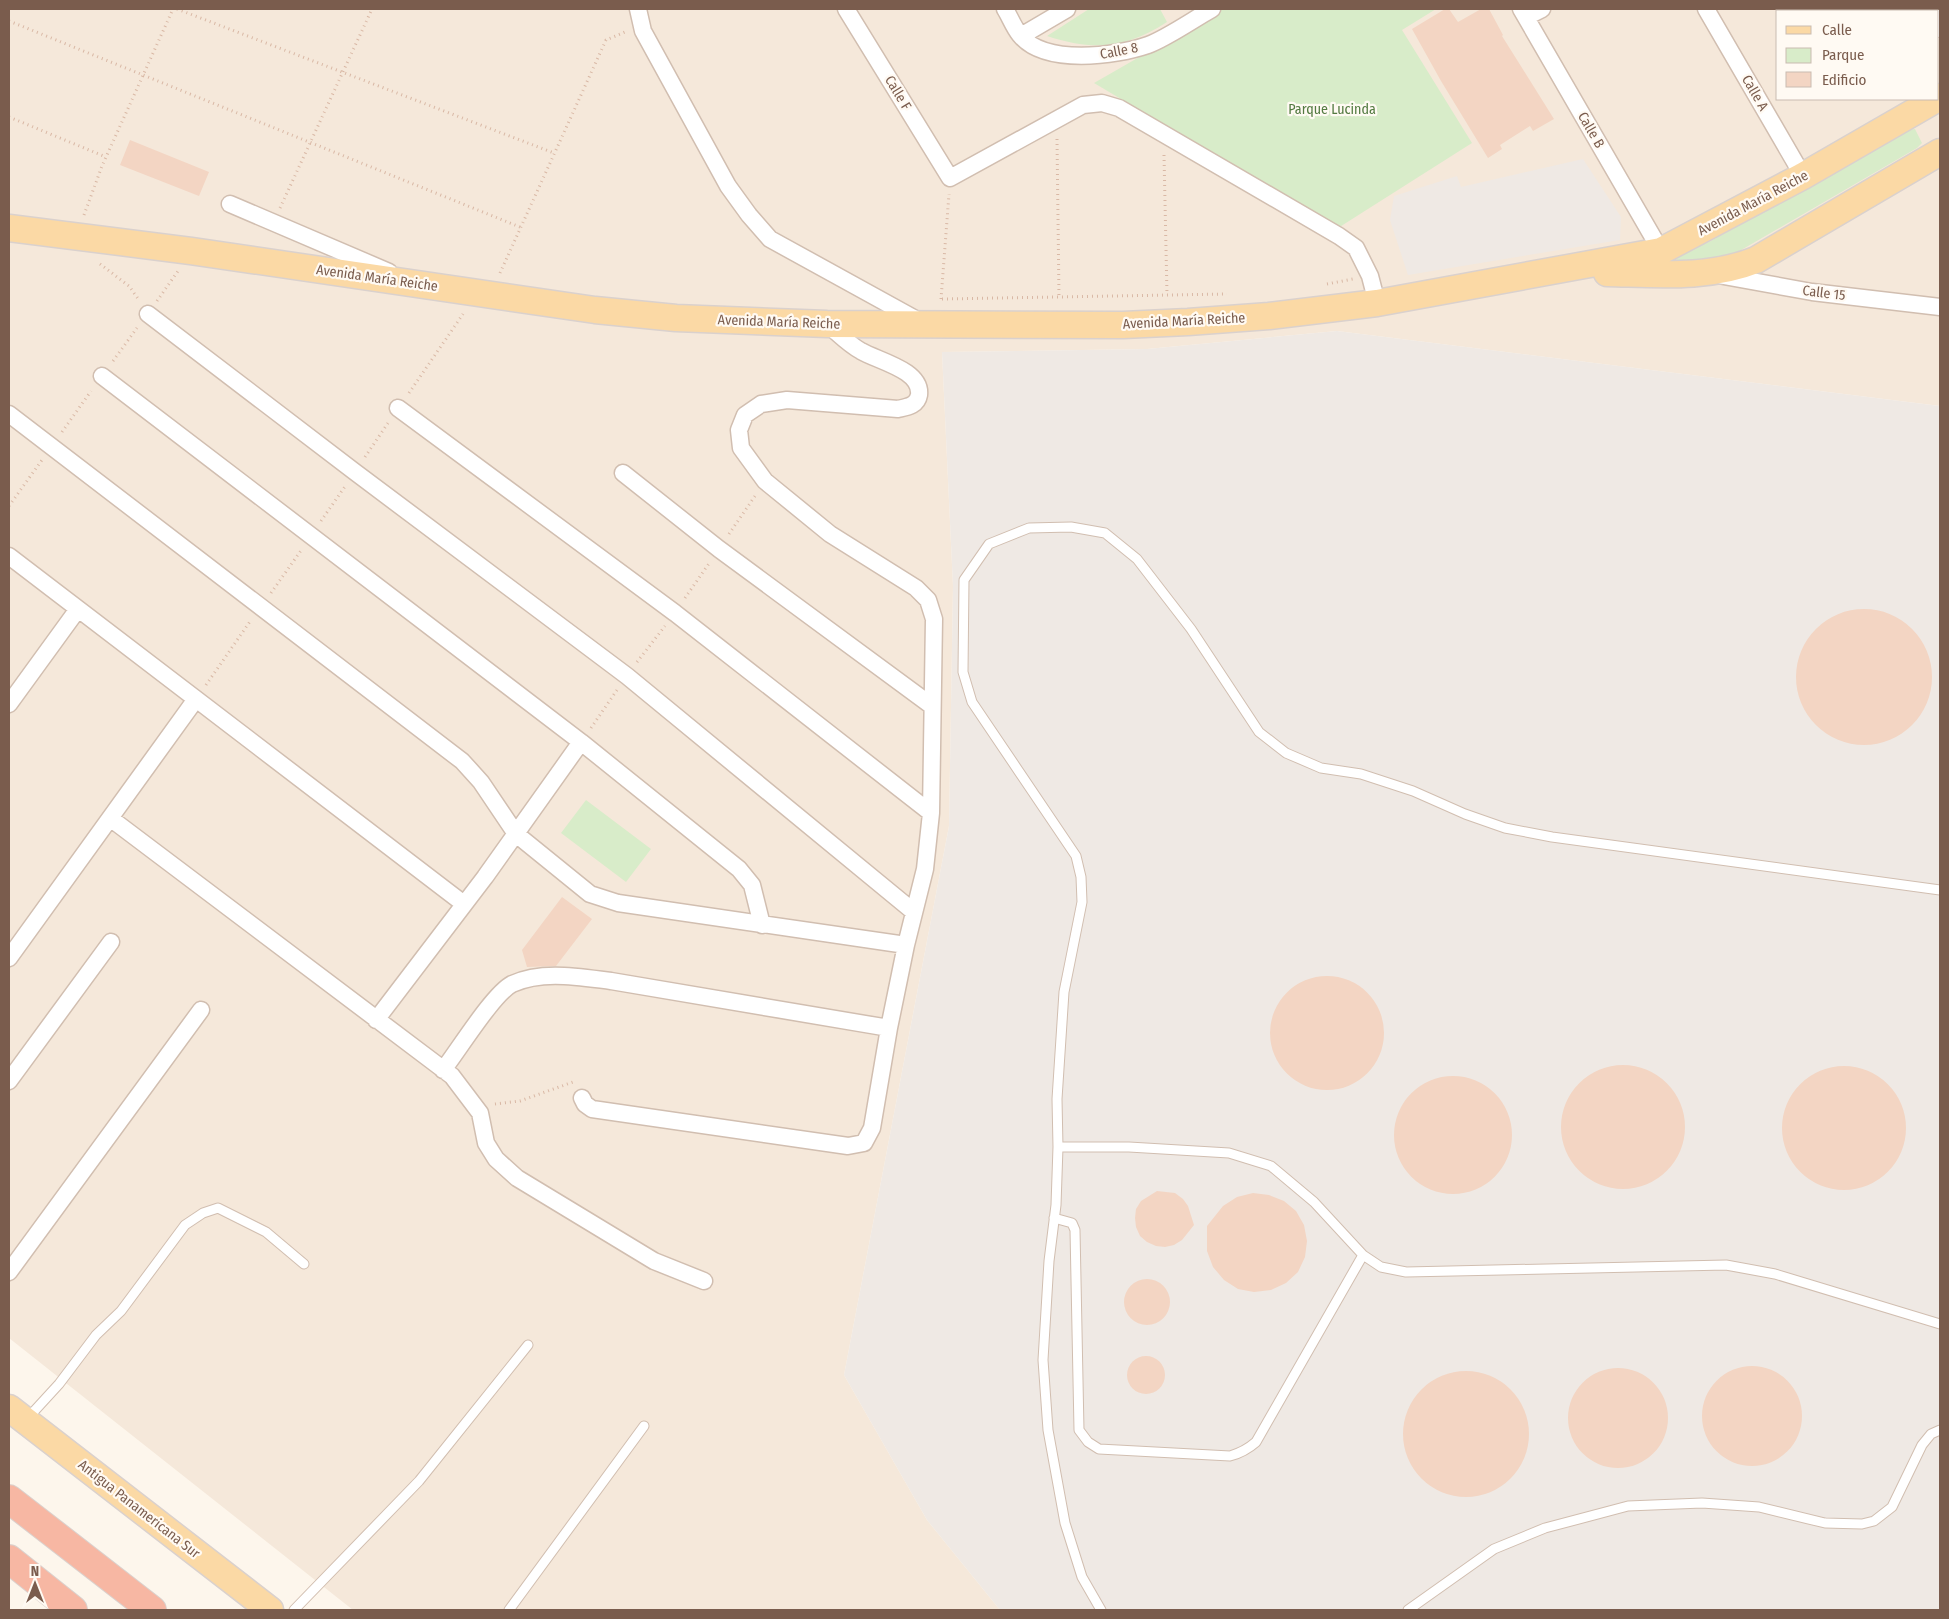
<svg xmlns="http://www.w3.org/2000/svg" width="1949" height="1619" viewBox="0 0 1949 1619" font-family="'Fira Sans Condensed',sans-serif">
<style>
.residential{fill:#f5e8da;fill-rule:evenodd}
.industrial{fill:#efe9e4}
.green{fill:#d8ecc9}
.building{fill:#f3d5c3}
.lines{fill:none;stroke-linecap:round;stroke-linejoin:round}
.service-casing{stroke:#d1beb0;stroke-width:11}
.minor-casing{stroke:#d1beb0;stroke-width:19}
.secondary-casing{stroke:#d6c0b0;stroke-width:26}
.primary-casing{stroke:#dad1cd;stroke-width:29}
.motorway-casing{stroke:#dad1cd;stroke-width:30}
.path{stroke:#d9b8a5;stroke-width:3;stroke-dasharray:1 4;stroke-linecap:butt}
.service{stroke:#fff;stroke-width:9}
.minor{stroke:#fff;stroke-width:16}
.secondary{stroke:#fff;stroke-width:24}
.primary{stroke:#fbd9a5;stroke-width:26}
.motorway{stroke:#f7b7a3;stroke-width:28}
.labels{text-anchor:middle;dominant-baseline:central;stroke-width:4.5;stroke-linejoin:round;paint-order:stroke}
.street-label{font-size:14px;fill:#7a5c4d;stroke:#fffaf3}
.park-label{font-size:14px;fill:#537a41;stroke:#fffaf3}
</style>
<rect width="100%" height="100%" fill="#fdf6ec"/>
<path class="residential" d="M9,9H1940V406L1337,331L1147,349L942,352L953,586L949,826L844,1375L927,1520L1000,1610H353L9,1338ZM1778,11H1938V99H1778Z"/>
<path class="industrial" d="M1583,159L1621,217L1620,240L1408,275L1390,220L1394,196L1457,176L1461,187Z
M1337,331L1940,406V1610H1000L927,1520L844,1375L949,826L953,586L942,352L1147,349Z"/>
<path class="green" d="M1089,9H1160L1167,22C1125,49 1093,51 1047,36Z
M1223,9H1436L1402,30L1472,143L1338,228L1094,83Z
M1915,129L1922,143L1917,148L1736,253L1695,264L1664,261L1709,242L1906,130Z
M586,800L651,849L626,882L561,833Z"/>
<path class="building" d="M1445,9H1449L1458,22L1481,9H1489L1503,35L1502,36L1554,119L1533,131L1530,126L1500,145L1502,149L1488,158L1441,81L1412,29Z
M130,140L209,172L199,196L120,165Z
M1796 677a68 68 0 1 1 136 0a68 68 0 1 1-136 0Z
M562,897L592,919L556,966L527,967L522,950Z
M1270 1033a57 57 0 1 1 114 0a57 57 0 1 1-114 0Z
M1561 1127a62 62 0 1 1 124 0a62 62 0 1 1-124 0Z
M1782 1128a62 62 0 1 1 124 0a62 62 0 1 1-124 0Z
M1394 1135a59 59 0 1 1 118 0a59 59 0 1 1-118 0Z
M1157,1191L1175,1193L1183,1199L1188,1206L1194,1225L1182,1240L1174,1245L1165,1247L1156,1246L1147,1242L1140,1236L1136,1227L1135,1218L1136,1209L1141,1201Z
M1253,1193L1269,1195L1284,1201L1296,1211L1304,1225L1307,1241L1305,1257L1298,1272L1286,1283L1271,1290L1254,1292L1238,1289L1224,1280L1213,1267L1207,1251V1226L1223,1206L1237,1197Z
M1124 1302a23 23 0 1 1 46 0a23 23 0 1 1-46 0Z
M1127 1375a19 19 0 1 1 38 0a19 19 0 1 1-38 0Z
M1702 1416a50 50 0 1 1 100 0a50 50 0 1 1-100 0Z
M1568 1418a50 50 0 1 1 100 0a50 50 0 1 1-100 0Z
M1403 1434a63 63 0 1 1 126 0a63 63 0 1 1-126 0Z"/>
<g class="lines">
<g class="service-casing">
<path id="service" d="M1058,1147L1057,1099L1064,992L1082,902L1081,877L1076,856L972,702L963,672L964,580L989,544L1029,528L1071,527L1105,533L1137,559L1191,629L1259,732L1286,753L1321,768L1361,774L1413,791L1465,814L1505,828L1552,837L1940,890
M1054,1218L1072,1223L1075,1230L1079,1430L1088,1442L1099,1449L1230,1456C1241,1453 1248,1449 1256,1442L1363,1255
M26,1420L59,1384L96,1335L121,1311L185,1225L203,1213L218,1208L266,1232L304,1264
M294,1610L419,1481L528,1345
M509,1610L644,1426
M1101,1610L1082,1577L1065,1523L1048,1430L1043,1360L1049,1261L1056,1205L1058,1147H1129L1229,1153L1271,1166L1314,1202L1363,1255L1381,1267L1406,1272L1726,1265L1775,1274L1940,1324
M1408,1610L1494,1549L1545,1528L1628,1506L1702,1503L1759,1507L1825,1523L1862,1524L1874,1521L1892,1507L1922,1445L1931,1434L1940,1430"/>
</g>
<g class="minor-casing">
<path id="minor" d="M638,9L643,31L728,186L749,215L770,239L919,321
M846,9L950,178L1083,105L1102,103L1119,108L1339,236L1356,248L1370,276L1377,303
M1005,9C1010,17 1014,28 1020,35C1045,66 1116,56 1148,45C1167,38 1194,19 1212,9
M1521,9L1661,251
M1706,9L1803,176
M1882,9L1884,11
M1526,17L1542,9
M1021,36L1067,9
M230,204L389,272
M1718,275L1812,292L1940,307
M148,314L355,472L627,676L914,912
M102,376L581,742L739,869L752,885L762,925
M398,408L675,613L931,813
M9,414L462,761L481,782L516,834L590,894L618,903L906,945
M623,473L719,549L932,706
M9,556L464,904
M9,704L78,609
M110,818L452,1076L480,1113L486,1143L496,1159L517,1178L654,1261L704,1281
M9,958L196,699
M376,1020L485,877L581,742
M443,1070C458,1051 493,994 512,984C542,970 579,977 611,981L889,1028
M9,1081L111,942
M582,1098L585,1104L592,1109L848,1146L864,1143L872,1128L889,1028L906,945L925,869L931,813L934,619L928,600L916,588L830,534L765,481L741,448L739,430L745,415L761,404L787,400L898,409C907,407 917,406 919,395C922,370 878,361 861,351C848,344 838,333 827,324
M9,1272L201,1010"/>
</g>
<g class="secondary-casing">
<path id="secondary" d="M1938,20L1940,25"/>
</g>
<g class="primary-casing">
<path id="primary" d="M9,228L191,251L595,310L676,318L827,324L1123,325L1188,322L1269,316L1377,303L1661,251L1803,176L1940,97
M1607,273C1657,274 1709,279 1756,260L1940,152
M9,1408L270,1610"/>
</g>
<g class="motorway-casing">
<path id="motorway" d="M9,1499L152,1610
M9,1559L73,1610"/>
</g>
<path class="path" d="M177,9L554,153
M9,21L520,227
M9,117L106,157
M1057,139L1059,297
M1164,155L1167,295
M280,208L372,9
M84,215L102,166L173,9
M100,264L129,286L139,300
M500,273L606,40L625,32
M1327,284L1353,279
M941,299L949,194
M942,299L1227,294
M157,301L178,271
M113,361L137,328
M409,393L463,314
M62,432L91,391
M365,457L388,423
M9,506L42,460
M321,521L346,485
M729,534L755,496
M271,593L302,549
M685,598L710,562
M637,662L665,626
M206,685L251,620
M591,728L617,690
M495,1104L520,1101L573,1082"/>
<use href="#service" class="service"/>
<use href="#minor" class="minor"/>
<use href="#secondary" class="secondary"/>
<use href="#primary" class="primary"/>
<use href="#motorway" class="motorway"/>
</g>
<g class="labels">
<g class="street-label">
<text transform="translate(1119 51) rotate(-11)">Calle 8</text>
<text transform="translate(898 93) rotate(59)">Calle F</text>
<text transform="translate(1755 93) rotate(60)">Calle A</text>
<text transform="translate(1591 130) rotate(60)">Calle B</text>
<text transform="translate(1753 203) rotate(-28)">Avenida María Reiche</text>
<text transform="translate(377 278) rotate(8)">Avenida María Reiche</text>
<text transform="translate(1824 293) rotate(7)">Calle 15</text>
<text transform="translate(1184 321) rotate(-3)">Avenida María Reiche</text>
<text transform="translate(779 322) rotate(2)">Avenida María Reiche</text>
<text transform="translate(139 1509) rotate(38)">Antigua Panamericana Sur</text>
</g>
<g class="park-label">
<text x="1332" y="109">Parque Lucinda</text>
</g>
</g>
<rect width="1949" height="1619" fill="none" stroke="#7a5c4d" stroke-width="20"/>
<rect x="1776" y="10" width="162" height="90" fill="#fffaf3" stroke="#cabbb1"/>
<rect x="1786" y="26" width="25" height="8" fill="#fbd9a5" stroke="#cabbb1"/>
<text x="1822" y="35" font-size="15" fill="#7a5c4d">Calle</text>
<rect x="1786" y="48" width="25" height="15" fill="#d8ecc9" stroke="#cabbb1"/>
<text x="1822" y="60" font-size="15" fill="#7a5c4d">Parque</text>
<rect x="1786" y="72" width="25" height="15" fill="#f3d5c3" stroke="#cabbb1"/>
<text x="1822" y="85" font-size="15" fill="#7a5c4d">Edificio</text>
<g transform="translate(35 1584)" stroke="#fffaf3" stroke-width="4" paint-order="stroke">
<path d="M0-4L9 19L0 12L-9 19Z" fill="#7a5c4d"/>
<text y="-8" font-size="14" font-weight="bold" text-anchor="middle" fill="#7a5c4d">N</text>
</g>
</svg>
